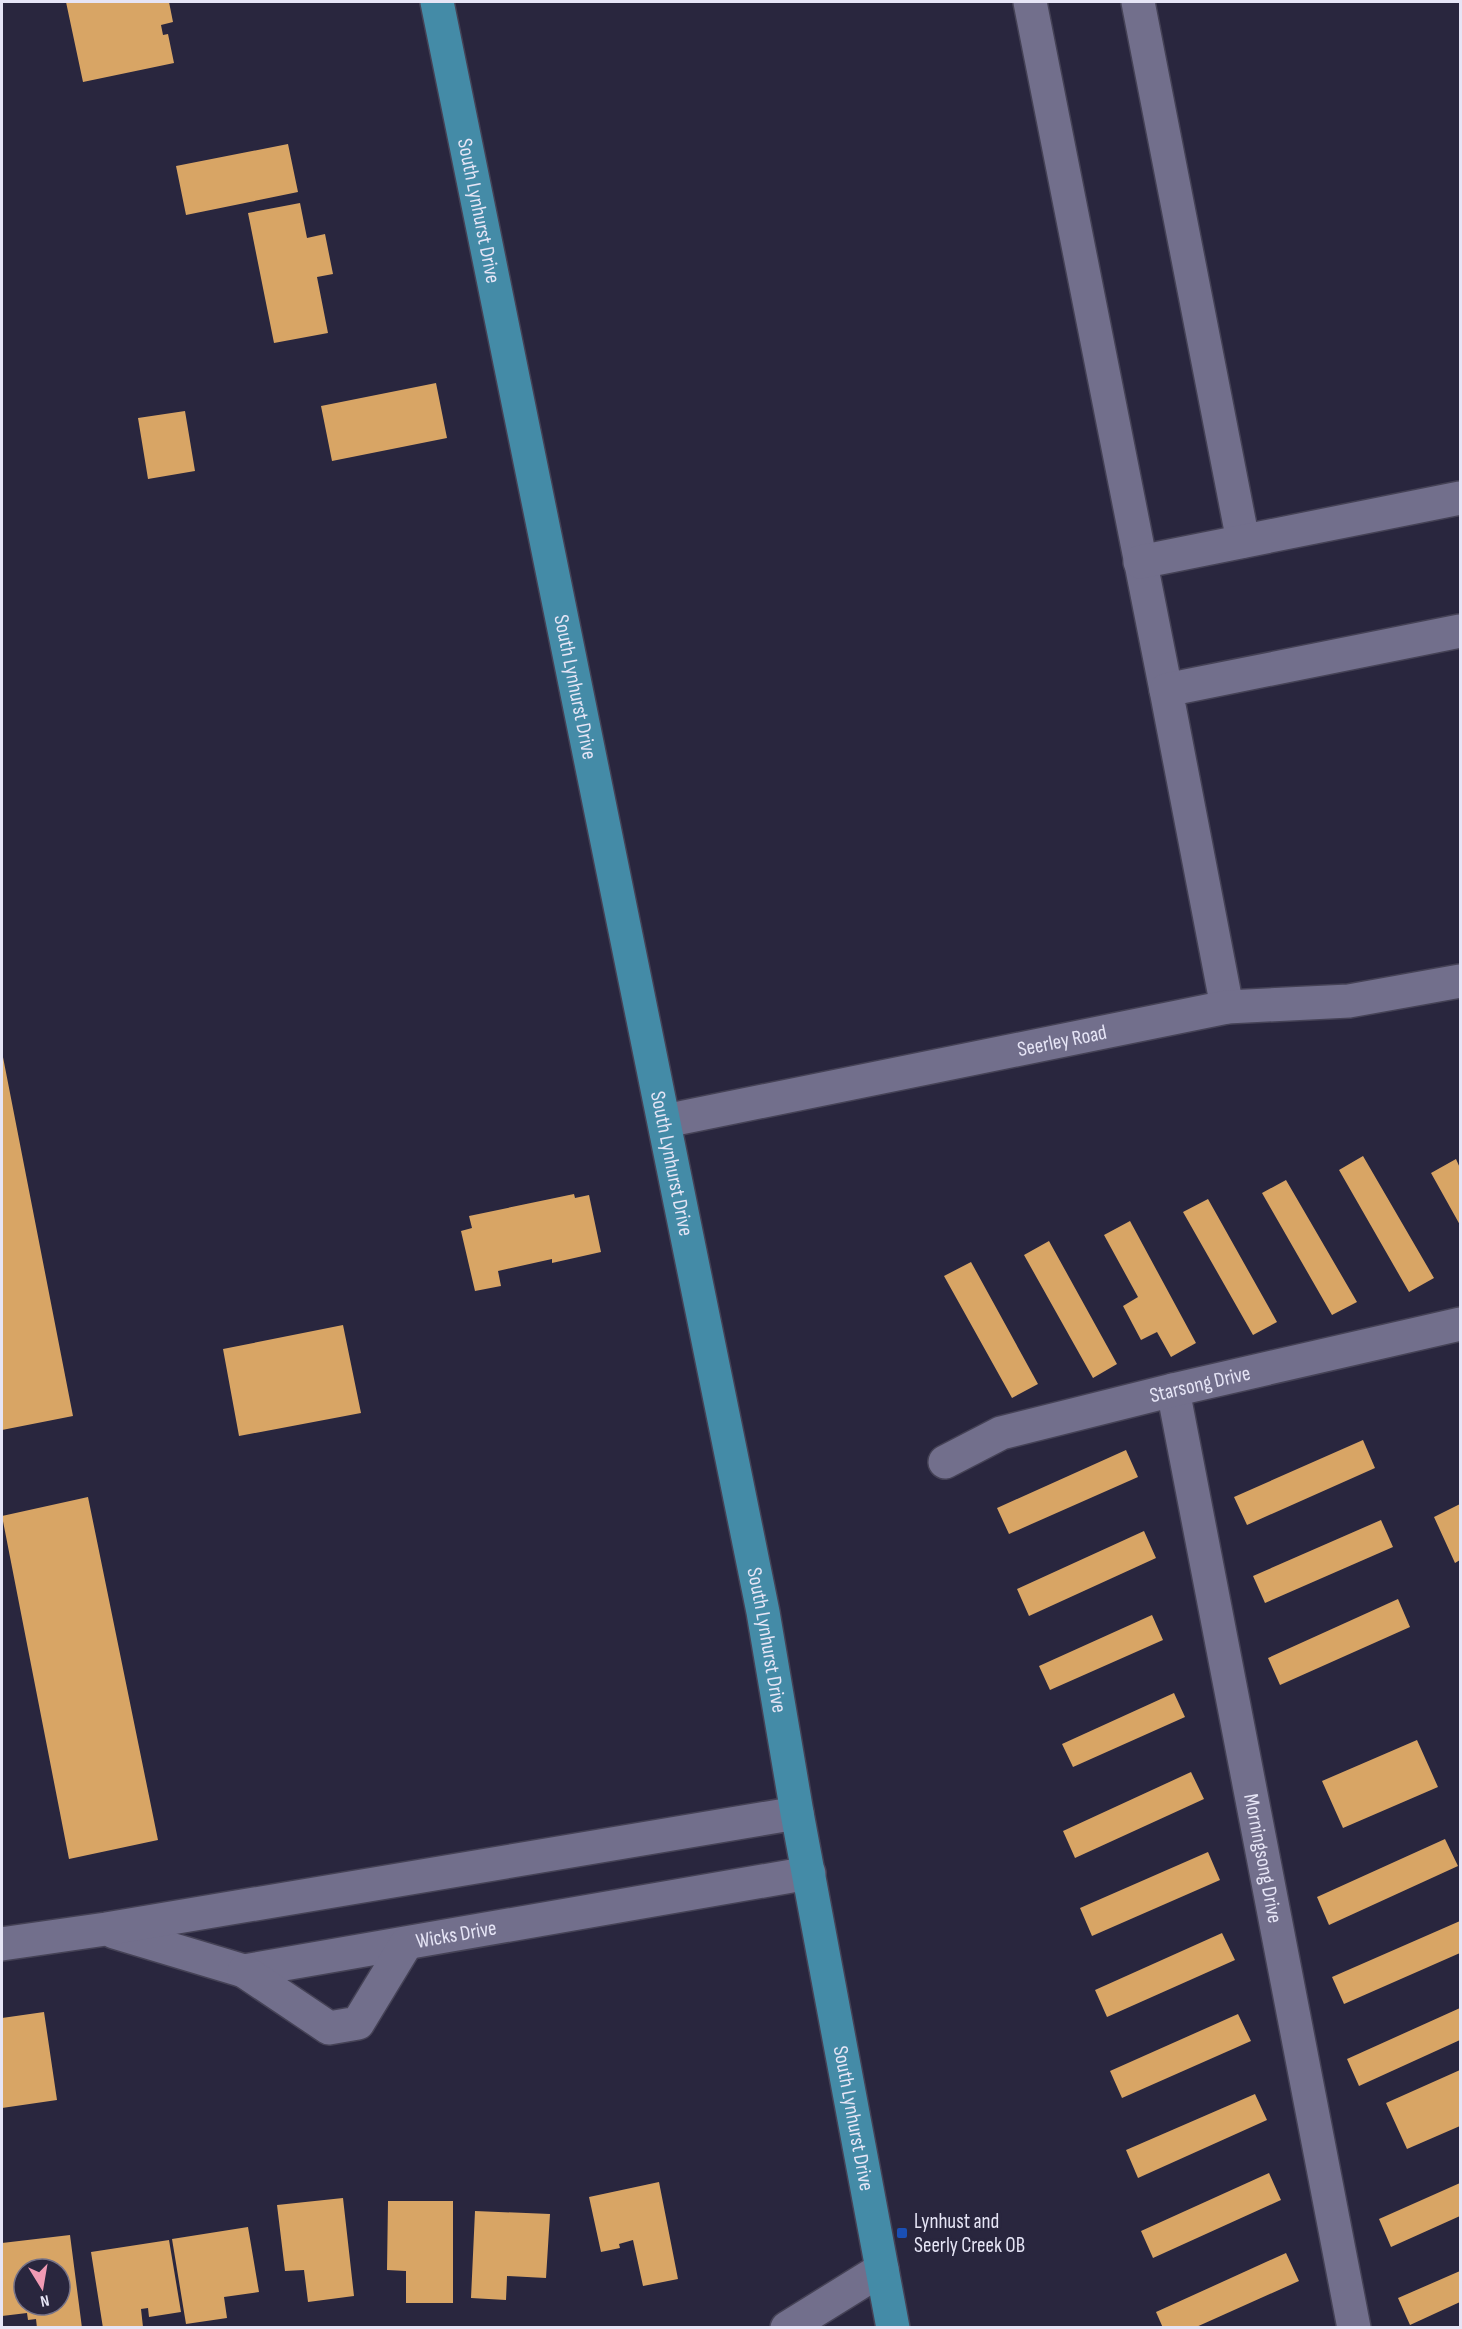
<svg xmlns="http://www.w3.org/2000/svg" width="1462" height="2329" viewBox="0 0 1462 2329" font-family="'Sofia Sans Condensed',sans-serif">
<style>
.building{fill:#d8a565;fill-rule:evenodd}
.lines{fill:none;stroke-linecap:round;stroke-linejoin:round}
.minor-casing{stroke:#454256;stroke-width:36}
.major-casing{stroke:#454256;stroke-width:36}
.minor{stroke:#726f8c;stroke-width:33}
.major{stroke:#448ba7;stroke-width:33}
.transit-dot{fill:#1a4fb4;stroke:#29263e;stroke-width:2}
.labels{text-anchor:middle;dominant-baseline:central;stroke-width:6;stroke-linejoin:round;paint-order:stroke}
.street-label{font-size:21px;fill:#e6e5f6;stroke:#29263e}
.poi-label{font-size:21px;fill:#e6e5f6;stroke:#29263e;text-anchor:start}
</style>
<rect width="100%" height="100%" fill="#29263e"/>
<path class="building" d="M66,2H169L173,22L161,25L163,35L168,34L174,63L83,82Z
M288,144L298,192L186,215L176,166Z
M300,203L307,238L325,234L333,274L317,277L328,333L274,343L248,213Z
M436,383L447,438L332,461L321,406Z
M185,411L195,471L148,479L138,418Z
M2,1052L73,1416L2,1430Z
M1363,1156L1434,1278L1409,1292L1339,1170Z
M1456,1159L1460,1168V1225L1431,1173Z
M1286,1180L1357,1302L1332,1315L1262,1193Z
M574,1194L575,1198L589,1195L601,1252L552,1263V1259L498,1271L501,1286L475,1291L461,1231L472,1228L469,1216Z
M1208,1199L1277,1322L1253,1335L1183,1212Z
M1130,1221L1196,1343L1171,1357L1157,1332L1141,1340L1123,1306L1138,1297L1104,1235Z
M1049,1241L1117,1364L1093,1378L1024,1255Z
M971,1262L1038,1384L1012,1398L944,1276Z
M343,1325L361,1413L239,1436L223,1349Z
M1363,1440L1375,1468L1247,1525L1234,1497Z
M1126,1450L1138,1477L1009,1534L997,1508Z
M88,1497L158,1840L69,1859L2,1516Z
M1460,1504V1560L1455,1563L1434,1517Z
M1381,1520L1393,1547L1265,1603L1253,1576Z
M1144,1531L1156,1558L1029,1616L1017,1589Z
M1398,1599L1410,1627L1280,1685L1268,1658Z
M1152,1615L1163,1640L1050,1690L1039,1666Z
M1174,1693L1185,1717L1073,1767L1062,1744Z
M1417,1740L1438,1787L1343,1828L1322,1781Z
M1191,1772L1204,1799L1075,1858L1063,1831Z
M1445,1839L1458,1866L1329,1925L1317,1897Z
M1208,1852L1220,1880L1092,1936L1080,1908Z
M1460,1921V1953L1344,2004L1332,1977Z
M1222,1933L1235,1960L1107,2017L1095,1990Z
M1460,2008V2040L1359,2086L1347,2059Z
M44,2012L57,2100L2,2108V2018Z
M1238,2014L1251,2041L1122,2098L1110,2071Z
M1460,2070V2126L1407,2149L1386,2103Z
M1255,2094L1267,2120L1138,2178L1126,2150Z
M1269,2173L1281,2200L1153,2258L1141,2231Z
M659,2182L678,2279L643,2286L633,2240L619,2244L620,2248L601,2252L589,2197Z
M1460,2183V2216L1391,2247L1379,2219Z
M343,2198L354,2296L308,2302L304,2270L285,2271L277,2205Z
M388,2201H453V2303H406V2271L387,2270Z
M475,2211L550,2214L546,2278L507,2276L506,2300L471,2298Z
M248,2227L259,2292L224,2297L227,2318L186,2324L172,2239Z
M70,2235L82,2328H37L36,2319L28,2320L27,2313L2,2316V2243ZM24,2269H60V2305H24Z
M169,2240L181,2312L149,2317L148,2308L141,2309L143,2327L103,2328L91,2252Z
M1286,2253L1299,2281L1194,2328H1163L1156,2312Z
M1460,2271V2302L1410,2325L1398,2298Z"/>
<g class="lines">
<g class="minor-casing">
<g id="minor">
<path d="M1030,2L1166,690"/>
<path d="M1138,2L1243,541"/>
<path d="M1140,562L1460,498"/>
<path d="M1227,1007L1166,690L1460,631"/>
<path id="s1" d="M665,1121L1227,1007L1349,1001L1460,981"/>
<path id="s2" d="M1173,1390L1354,2328"/>
<path id="s3" d="M945,1462L1001,1433L1173,1390L1460,1324"/>
<path id="s4" d="M114,1932L244,1971L809,1873"/>
<path d="M2,1944L106,1929L797,1813"/>
<path d="M244,1971L329,2028L358,2023L406,1944"/>
<path d="M787,2328L882,2269"/>
</g>
</g>
<g class="major-casing">
<g id="major">
<path id="s5" d="M437,2L763,1612L797,1813L893,2328"/>
</g>
</g>
<use href="#minor" class="minor"/>
<use href="#major" class="major"/>
</g>
<rect class="transit-dot" x="896" y="2227" width="12" height="12" rx="3"/>
<g class="labels">
<g class="street-label">
<text stroke="none"><textPath href="#s5" startOffset="213">South Lynhurst Drive</textPath></text>
<text stroke="none"><textPath href="#s5" startOffset="699">South Lynhurst Drive</textPath></text>
<text stroke="none"><textPath href="#s1" startOffset="405">Seerley Road</textPath></text>
<text stroke="none"><textPath href="#s5" startOffset="1185">South Lynhurst Drive</textPath></text>
<text stroke="none"><textPath href="#s3" startOffset="268">Starsong Drive</textPath></text>
<text stroke="none"><textPath href="#s5" startOffset="1671">South Lynhurst Drive</textPath></text>
<text stroke="none"><textPath href="#s2" startOffset="477">Morningsong Drive</textPath></text>
<text stroke="none"><textPath href="#s4" startOffset="351">Wicks Drive</textPath></text>
<text stroke="none"><textPath href="#s5" startOffset="2157">South Lynhurst Drive</textPath></text>
</g>
<g class="poi-label">
<text x="914" y="2221">Lynhust and<tspan x="914" dy="24">Seerly Creek OB</tspan></text>
</g>
</g>
<rect width="1462" height="2329" fill="none" stroke="#e6e5f6" stroke-width="6"/>
<g transform="translate(42 2287) rotate(169)"><circle r="28" fill="#29263e" stroke="#757288" stroke-width="1.5"/>
<path d="M0-4.5L10 22L0 15L-10 22Z" fill="#f19ab4"/>
<text y="-9" font-size="16" font-weight="bold" text-anchor="middle" fill="#e6e5f6">N</text>
</g>
</svg>
